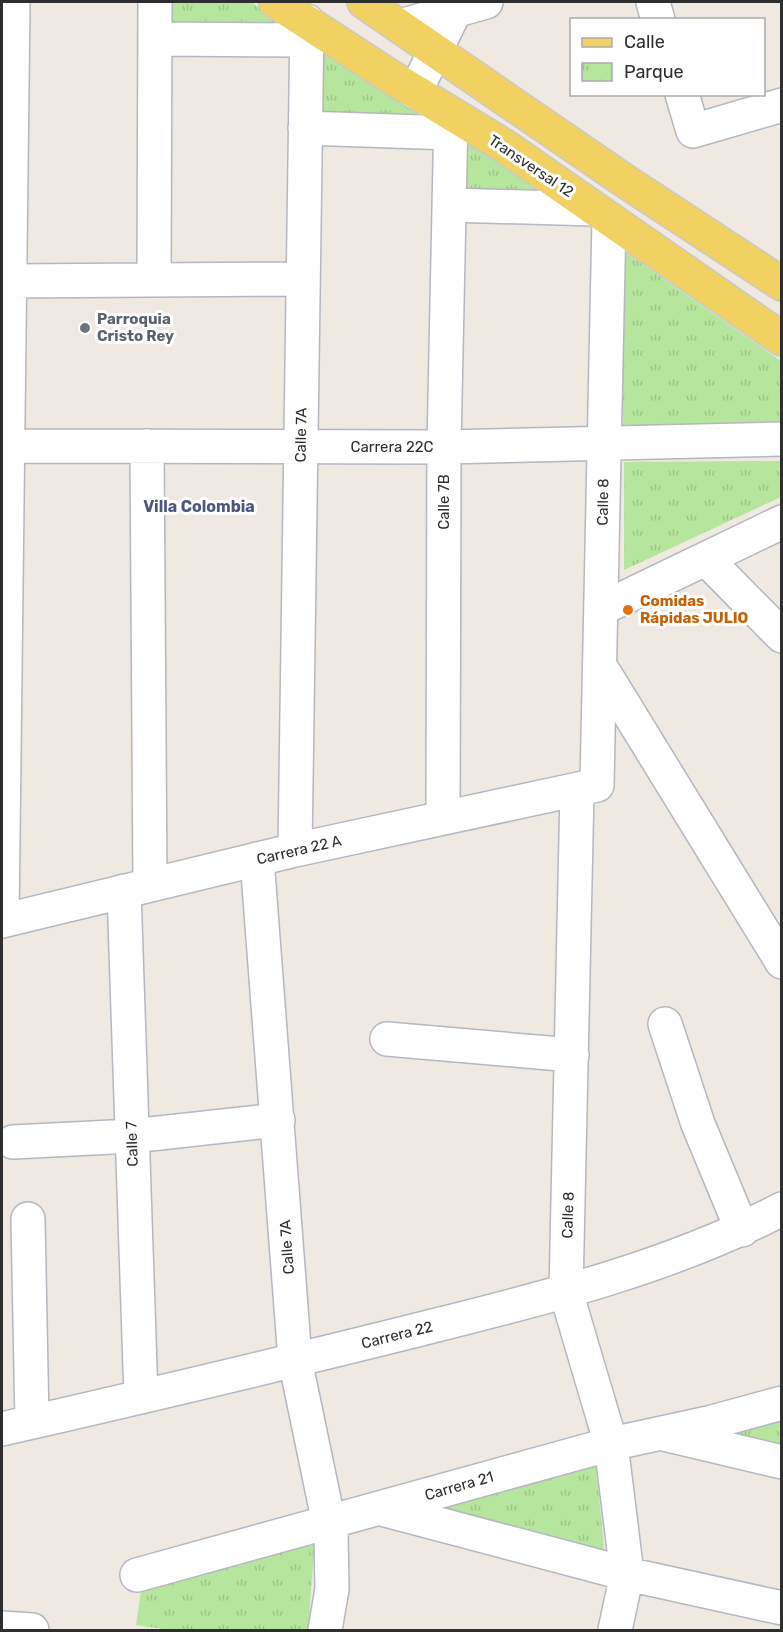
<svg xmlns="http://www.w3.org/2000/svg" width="783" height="1632" viewBox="0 0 783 1632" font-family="Rubik,sans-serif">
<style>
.park{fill:url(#park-tufts)}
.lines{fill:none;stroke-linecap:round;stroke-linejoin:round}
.minor-casing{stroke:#b4b7c1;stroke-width:36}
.major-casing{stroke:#c9c9c9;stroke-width:36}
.minor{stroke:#fff;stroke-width:33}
.major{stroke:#f2d163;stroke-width:33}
.worship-dot{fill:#6b7280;stroke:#fff;stroke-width:2}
.food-dot{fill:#e8710a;stroke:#fff;stroke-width:2}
.labels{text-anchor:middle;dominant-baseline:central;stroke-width:6;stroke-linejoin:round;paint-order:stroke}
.street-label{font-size:15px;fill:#2e2e2e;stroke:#fff}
.worship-label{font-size:15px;font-weight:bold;fill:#5b616d;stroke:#fff;text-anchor:start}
.food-label{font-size:15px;font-weight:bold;fill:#c56008;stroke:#fff;text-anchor:start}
.neighbourhood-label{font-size:16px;font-weight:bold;fill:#4d5680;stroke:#fff}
</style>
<defs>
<pattern id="park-tufts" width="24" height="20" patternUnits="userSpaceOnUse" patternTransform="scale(1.5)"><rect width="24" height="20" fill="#b6e59e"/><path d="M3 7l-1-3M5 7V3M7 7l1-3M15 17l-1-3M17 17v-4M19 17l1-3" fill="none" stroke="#9dc588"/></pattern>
</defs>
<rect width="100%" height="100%" fill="#efe9e1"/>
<path class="park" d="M165,2H251L296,31L165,28Z
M322,49L434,119L320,115Z
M462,133L555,196H461Z
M621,249L781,361V423L623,428Z
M781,461V497L624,570V462Z
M781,1415V1449L706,1434Z
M595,1457L605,1557L415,1507Z
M315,1540L308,1630H170L136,1625L142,1585Z"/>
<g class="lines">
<g class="minor-casing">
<path id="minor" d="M653,2L658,20
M400,26L486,2
M155,39L307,40
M415,92L455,11L452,2
M682,94L693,131L782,105
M305,128L451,133
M450,205L594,209
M154,279L155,2
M9,281L303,279
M2,446L444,447L782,439
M147,446L150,885
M706,559L782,636
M601,609L782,522
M600,666L782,962
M577,791L566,1292L611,1444L627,1574L615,1630
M443,818L444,447L451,114
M295,850L307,21
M257,859L295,1360L331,1533L332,1589L325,1630
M124,891L141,1397
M2,921L295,850L597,785L609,219
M2,921L13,2
M665,1024L698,1124L742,1230
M387,1039L572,1055
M13,1142L132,1136L278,1120
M28,1219L32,1422
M2,1429C142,1397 281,1364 421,1329C545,1298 668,1268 782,1209
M668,1435L782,1462
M382,1509L627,1574L782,1608
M137,1575L611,1444L712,1422L782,1403
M2,1628L32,1630"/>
</g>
<g class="major-casing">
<path id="major" d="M276,2L391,77L506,147L782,339
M364,2L625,181L782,284"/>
</g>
<use href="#minor" class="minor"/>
<use href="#major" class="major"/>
</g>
<circle class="worship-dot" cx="85" cy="328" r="6"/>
<circle class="food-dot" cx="628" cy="610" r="6"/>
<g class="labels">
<g class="street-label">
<text transform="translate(531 166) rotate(34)">Transversal 12</text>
<text transform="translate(301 435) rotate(-89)">Calle 7A</text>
<text x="392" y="447">Carrera 22C</text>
<text transform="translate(444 502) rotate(-90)">Calle 7B</text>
<text transform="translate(603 502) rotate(-89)">Calle 8</text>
<text transform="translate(299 850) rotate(-13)">Carrera 22 A</text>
<text transform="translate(132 1144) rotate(-92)">Calle 7</text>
<text transform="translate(568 1215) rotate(-88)">Calle 8</text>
<text transform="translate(287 1247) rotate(-94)">Calle 7A</text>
<text transform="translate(397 1335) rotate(-14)">Carrera 22</text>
<text transform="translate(459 1486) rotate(-16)">Carrera 21</text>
</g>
<g class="worship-label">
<text x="97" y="319">Parroquia<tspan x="97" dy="17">Cristo Rey</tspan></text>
</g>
<g class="food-label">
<text x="640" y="601">Comidas<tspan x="640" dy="17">Rápidas JULIO</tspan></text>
</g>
<g class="neighbourhood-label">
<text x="199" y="506">Villa Colombia</text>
</g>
</g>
<rect width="783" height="1632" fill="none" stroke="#2e2e2e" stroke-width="6"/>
<rect x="570" y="18" width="195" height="78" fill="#ffffff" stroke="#ababab" stroke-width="1.5"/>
<rect x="582" y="38" width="30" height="9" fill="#f2d163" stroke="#ababab" stroke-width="1.5"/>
<text x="624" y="48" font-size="18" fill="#2e2e2e">Calle</text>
<rect x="582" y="63" width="30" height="18" fill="url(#park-tufts)" stroke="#ababab" stroke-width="1.5"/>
<text x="624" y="78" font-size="18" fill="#2e2e2e">Parque</text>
</svg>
